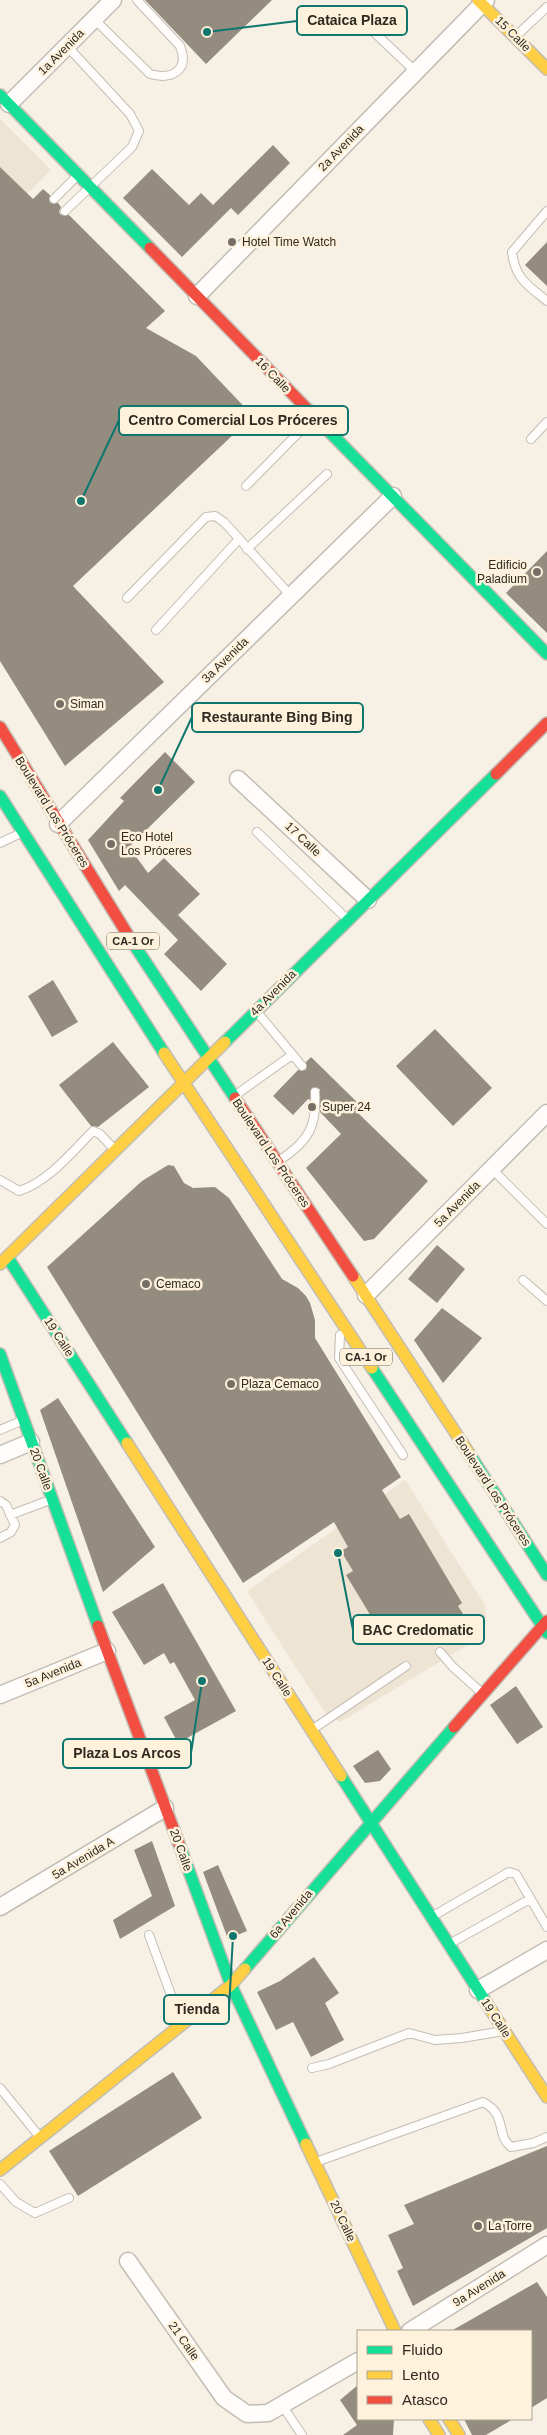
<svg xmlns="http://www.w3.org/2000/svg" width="547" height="2435" viewBox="0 0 547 2435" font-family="Helvetica,sans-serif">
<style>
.commercial{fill:#ede4d4}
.building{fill:#958c80}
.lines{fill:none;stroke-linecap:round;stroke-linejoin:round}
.lane-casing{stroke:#c3bdb4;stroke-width:10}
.street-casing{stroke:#c3bdb4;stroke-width:19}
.fast-casing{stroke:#c3bdb4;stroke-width:14}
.slow-casing{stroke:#c3bdb4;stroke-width:14}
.jam-casing{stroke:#c3bdb4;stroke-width:14}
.lane{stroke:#fefdfb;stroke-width:8}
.street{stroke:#fefdfb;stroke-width:16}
.fast{stroke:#16e098;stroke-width:11}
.slow{stroke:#ffcf43;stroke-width:11}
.jam{stroke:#f24e42;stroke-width:11}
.poi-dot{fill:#756f65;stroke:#fef2dd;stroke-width:2}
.labels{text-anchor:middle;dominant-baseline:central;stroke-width:5;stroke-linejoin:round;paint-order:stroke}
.shield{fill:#fef2dd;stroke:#6d6659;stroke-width:1}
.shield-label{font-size:11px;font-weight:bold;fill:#2f2a20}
.street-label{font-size:12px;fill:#2f2a20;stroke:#fef2dd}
.poi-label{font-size:12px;fill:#2f2a20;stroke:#fef2dd;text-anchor:start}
.leader{fill:none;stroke:#0f766e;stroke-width:2}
.callout-dot{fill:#0f766e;stroke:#fef2dd;stroke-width:2}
.callout{fill:#fef2dd;stroke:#0f766e;stroke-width:2}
.callout-label{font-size:14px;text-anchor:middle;font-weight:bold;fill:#2f2a20}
</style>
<rect width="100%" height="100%" fill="#f6f0e5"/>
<path class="commercial" d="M0,119L51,170L0,220Z
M405,1480L485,1605L486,1622L479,1638L340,1722L326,1714L247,1591Z"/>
<path class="building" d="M145,0H272L206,64Z
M273,145L290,163L238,215L231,208L182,257L123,198L152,169L189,205L201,193L213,205Z
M0,167L33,199L43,189L50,195V203H58L61,207L59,212L61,215H69L165,311L146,328L196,356L253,416L73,586L164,682L65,766L0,661Z
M547,242V286L525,265Z
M547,551V633L506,593Z
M165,752L195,782L129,847L148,873L164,858L200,894L178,915L227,964L201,991L164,954L178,940L125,885L119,891L88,840L124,801L120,798Z
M53,980L78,1022L52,1037L28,996Z
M435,1029L492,1088L453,1126L396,1066Z
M113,1042L149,1087L98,1127L91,1126L59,1085Z
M311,1057L363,1108L358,1113L428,1181L374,1239L364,1241L306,1168L341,1134L320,1112V1089L312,1088L310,1100L308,1099L293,1115L273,1096L298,1070H306V1062Z
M168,1165L174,1166L184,1183L193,1188L215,1187L229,1198L282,1279L298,1288L306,1296L310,1303L315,1320V1338L401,1477L382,1490L400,1519L409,1514L462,1603L458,1606L463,1614L414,1644L410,1637L401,1643L390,1625L380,1631L346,1575L353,1571L341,1551L348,1547L334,1522L243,1583L47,1267L142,1181Z
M437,1245L465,1269L437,1303L408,1279Z
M442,1308L482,1338L443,1383L414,1340Z
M58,1398L155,1547L103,1592L40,1410Z
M163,1583L236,1711L178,1743L164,1717L195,1700L174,1662L170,1664L164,1653L144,1665L112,1612Z
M516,1686L543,1727L517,1744L490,1705Z
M378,1750L391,1769L380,1781L365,1783L353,1766Z
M152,1841L175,1906L120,1939L113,1920L152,1896L134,1850Z
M218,1865L247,1931L228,1939L203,1872Z
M314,1957L339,1993L325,2003L344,2040L311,2057L293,2022L276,2030L257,1992L280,1981Z
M173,2072L202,2118L78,2196L49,2151Z
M547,2146V2228L413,2306L397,2271L403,2268L388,2235L414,2224L404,2205Z
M537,2282L547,2297V2398L531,2408V2331H451Z
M358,2385V2419H394L393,2435H343L357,2425L340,2400Z
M464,2419H513L486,2435H472Z"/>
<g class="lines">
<g class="lane-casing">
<path id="lane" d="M359,18L416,72
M94,19L150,74C171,80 190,71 180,46L137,0
M516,36L547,7
M54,199L77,176
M65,211L132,147L139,131L130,114L67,46
M547,211L512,252C515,278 527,285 547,301
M531,439L547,422
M246,486L313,418
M247,549L327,474
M127,598L206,517L215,516L224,522L291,596
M156,630L238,540
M257,832L347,919
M0,843L19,834
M257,1012L302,1066
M237,1094L292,1055
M280,1160C309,1141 317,1126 315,1092
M492,1169L547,1224
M0,1180L19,1191C48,1182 72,1152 93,1131L100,1134L113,1148
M523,1280L547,1301
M340,1335L339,1358L403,1455
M0,1430L21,1421
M0,1501L6,1505L15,1525L11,1532L0,1538
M10,1515L50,1500
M440,1652L453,1667L482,1693
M313,1729L406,1666
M433,1916L509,1872L516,1874L547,1927
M149,1935L181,2022
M451,1943L530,1899
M312,2068L329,2064L409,2033L435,2040L462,2038L503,2031
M0,2088L39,2136
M316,2162L483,2102C508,2115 495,2134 511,2147L533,2143L547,2137
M0,2184L16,2202L35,2213L69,2198
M282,2405L302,2435"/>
</g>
<g class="street-casing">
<path id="street" d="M9,104L113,0
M197,296L486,0
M238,779L368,900
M58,824L393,496
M366,1295L547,1113
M0,1455L31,1442
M0,1695L107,1651
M0,1907L165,1808
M478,1990L547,1950
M128,2261L224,2398L247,2414L268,2413L358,2361
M410,2331L547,2245"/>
</g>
<g class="fast-casing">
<path id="fast" d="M0,95L150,248
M314,416L547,654
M0,796L164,1053
M131,940L235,1098
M225,1042L496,774
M8,1258L127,1443
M0,1354L98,1626
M372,1368L547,1633
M470,1455L547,1575
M341,1776L489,2007
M179,1844L231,1985L306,2144
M245,1969L454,1727"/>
</g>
<g class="slow-casing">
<path id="slow" d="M478,0L547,69
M164,1053L372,1368
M0,1264L225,1042
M353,1276L470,1455
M127,1443L341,1776
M489,2007L547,2097
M306,2144L395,2331
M0,2170L231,1985L245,1969
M429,2419L439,2435
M449,2419L459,2435"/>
</g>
<g class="jam-casing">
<path id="jam" d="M150,248L314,416
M0,727L131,940
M496,774L547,723
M235,1098L353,1276
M98,1626L179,1844
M454,1727L547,1621"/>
</g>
<use href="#lane" class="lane"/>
<use href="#street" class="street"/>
<use href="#fast" class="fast"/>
<use href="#slow" class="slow"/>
<use href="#jam" class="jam"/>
</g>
<g class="poi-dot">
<circle cx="232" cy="242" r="5"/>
<circle cx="537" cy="572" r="5"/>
<circle cx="60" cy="704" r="5"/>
<circle cx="111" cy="844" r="5"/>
<circle cx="312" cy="1107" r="5"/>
<circle cx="146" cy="1284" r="5"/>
<circle cx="231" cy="1384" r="5"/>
<circle cx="478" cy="2226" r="5"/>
</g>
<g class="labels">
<g class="shield">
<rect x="107" y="932.5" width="52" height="17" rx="4"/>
<rect x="340" y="1348.5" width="52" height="17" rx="4"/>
</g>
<g class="shield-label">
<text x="133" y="941">CA-1 Or</text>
<text x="366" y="1357">CA-1 Or</text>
</g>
<g class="street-label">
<text transform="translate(513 34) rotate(45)">15 Calle</text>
<text transform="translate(61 52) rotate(-45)">1a Avenida</text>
<text transform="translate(341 148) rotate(-46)">2a Avenida</text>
<text transform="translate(273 375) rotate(46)">16 Calle</text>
<text transform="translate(225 660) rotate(-44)">3a Avenida</text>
<text transform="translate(52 812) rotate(58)">Boulevard Los Próceres</text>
<text transform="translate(303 839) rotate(43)">17 Calle</text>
<text transform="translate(273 993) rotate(-45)">4a Avenida</text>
<text transform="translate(271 1153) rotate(56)">Boulevard Los Próceres</text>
<text transform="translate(457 1204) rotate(-45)">5a Avenida</text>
<text transform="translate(59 1337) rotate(57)">19 Calle</text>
<text transform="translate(41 1469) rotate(70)">20 Calle</text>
<text transform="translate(493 1491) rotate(57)">Boulevard Los Próceres</text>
<text transform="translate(53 1673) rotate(-22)">5a Avenida</text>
<text transform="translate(277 1677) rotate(57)">19 Calle</text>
<text transform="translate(181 1850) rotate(70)">20 Calle</text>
<text transform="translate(83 1858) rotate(-31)">5a Avenida A</text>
<text transform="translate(291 1914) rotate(-50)">6a Avenida</text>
<text transform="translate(496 2018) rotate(57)">19 Calle</text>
<text transform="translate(343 2221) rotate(65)">20 Calle</text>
<text transform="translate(479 2288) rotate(-32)">9a Avenida</text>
<text transform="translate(184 2341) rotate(55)">21 Calle</text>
</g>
<g class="poi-label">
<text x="242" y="242">Hotel Time Watch</text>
<text x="527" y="565" text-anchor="end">Edificio<tspan x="527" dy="14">Paladium</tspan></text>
<text x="70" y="704">Siman</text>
<text x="121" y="837">Eco Hotel<tspan x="121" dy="14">Los Próceres</tspan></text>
<text x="322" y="1107">Super 24</text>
<text x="156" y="1284">Cemaco</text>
<text x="241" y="1384">Plaza Cemaco</text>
<text x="488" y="2226">La Torre</text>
</g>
</g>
<path class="leader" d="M207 32L297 21M81 501L119 420M158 790L192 717M338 1553L353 1630M202 1681L191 1753M233 1936L229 2009"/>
<g class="callout-dot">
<circle cx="207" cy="32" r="5"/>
<circle cx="81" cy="501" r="5"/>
<circle cx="158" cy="790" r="5"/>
<circle cx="338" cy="1553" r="5"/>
<circle cx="202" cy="1681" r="5"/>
<circle cx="233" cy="1936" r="5"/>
</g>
<g class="callout">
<rect x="297" y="6" width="110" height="29" rx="5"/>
<rect x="119" y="406" width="229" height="29" rx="5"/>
<rect x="192" y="703" width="171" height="29" rx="5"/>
<rect x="353" y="1615" width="131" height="29" rx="5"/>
<rect x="63" y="1739" width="128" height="29" rx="5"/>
<rect x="164" y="1995" width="65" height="29" rx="5"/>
</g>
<g class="callout-label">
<text x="352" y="25">Cataica Plaza</text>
<text x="233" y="425">Centro Comercial Los Próceres</text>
<text x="277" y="722">Restaurante Bing Bing</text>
<text x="418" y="1635">BAC Credomatic</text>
<text x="127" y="1758">Plaza Los Arcos</text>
<text x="197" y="2014">Tienda</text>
</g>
<rect x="357" y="2330" width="175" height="90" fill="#fef2dd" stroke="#aba291"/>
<rect x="367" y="2346" width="25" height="8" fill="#16e098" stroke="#aba291"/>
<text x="402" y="2355" font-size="15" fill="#2f2a20">Fluido</text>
<rect x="367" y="2371" width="25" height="8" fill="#ffcf43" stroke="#aba291"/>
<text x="402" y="2380" font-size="15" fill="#2f2a20">Lento</text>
<rect x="367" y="2396" width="25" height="8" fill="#f24e42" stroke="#aba291"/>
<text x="402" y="2405" font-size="15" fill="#2f2a20">Atasco</text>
</svg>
